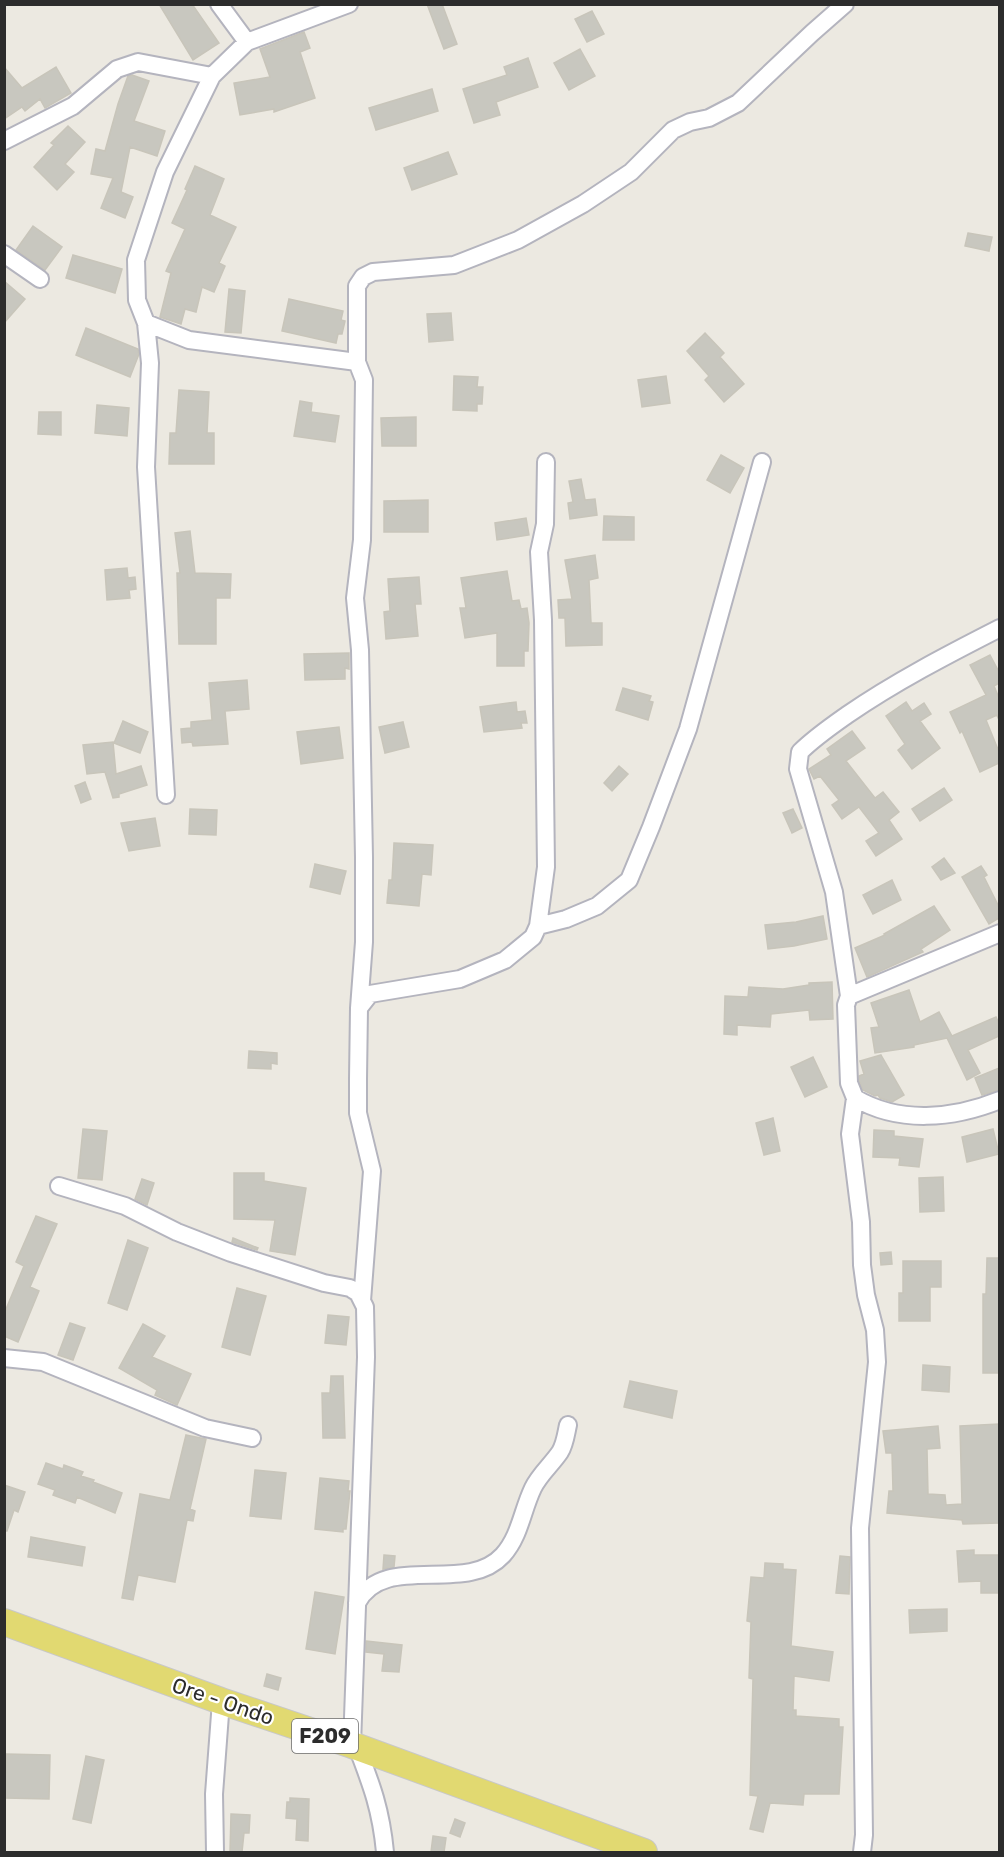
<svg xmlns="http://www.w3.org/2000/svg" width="1004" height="1857" viewBox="0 0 1004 1857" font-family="Rubik,sans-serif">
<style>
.building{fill:#c8c7bf;stroke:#c8c5ba;stroke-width:1.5}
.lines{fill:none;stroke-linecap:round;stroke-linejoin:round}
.street-casing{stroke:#b4b4be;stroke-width:20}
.primary-casing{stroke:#c8c8c8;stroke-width:28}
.street{stroke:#fff;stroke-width:16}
.primary{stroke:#e1d971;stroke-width:26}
.labels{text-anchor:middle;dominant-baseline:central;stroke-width:4.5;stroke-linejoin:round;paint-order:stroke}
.shield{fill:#fff;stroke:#6b6b6b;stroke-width:1.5}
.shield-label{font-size:20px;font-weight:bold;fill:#2c2c2c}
.street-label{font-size:21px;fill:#2c2c2c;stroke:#fff}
</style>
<rect width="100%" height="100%" fill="#ece9e1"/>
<path class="building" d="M159,4H192L219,43L193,60Z
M427,4H442L457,44L444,49Z
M592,11L604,34L587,42L575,19Z
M304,32L310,48L300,52L315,98L274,112V109L240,115L234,83L270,77L260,49Z
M580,49L595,76L569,90L554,63Z
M528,58L538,87L496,102L500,115L474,123L463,89L507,75L504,67Z
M4,67L22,88L56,67L71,93L45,108L40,99L25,111L22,107L4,119Z
M132,75L149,81L134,121L165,131L157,156L130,147L121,192L133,197L125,218L101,208L113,178L91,174L96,149L105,151L118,104L128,76Z
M432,89L438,111L376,130L369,108Z
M68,126L85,142L65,164L74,172L57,190L34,167L54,145L51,143Z
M448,152L457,174L412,190L404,168Z
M195,166L224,179L210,215L236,227L219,263L225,266L214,292L202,287L196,312L185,309L181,324L160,317L171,273L166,271L185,229L172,223L187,190L185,189Z
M33,226L62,247L45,270L16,250Z
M968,233L992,237L989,251L965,246Z
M73,255L122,269L115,293L66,278Z
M4,281L25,299L4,323Z
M229,289L245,291L241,333L225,332Z
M289,299L343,311L341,320L345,321L342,334H338L336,343L282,331Z
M451,313L453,340L429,342L427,314Z
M86,328L138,349L139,354L130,377L76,355Z
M705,333L724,353L720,357L744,384L724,402L705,380L709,376L687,351Z
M454,376L478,377L477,387H483L482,404H477V411L453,410Z
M666,376L670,403L642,407L638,380Z
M179,390L209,392L207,433H214V464H169L170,433H176Z
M300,401L312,403L311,412L339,416L335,442L294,436Z
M97,405L129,408L127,436L95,433Z
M39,412H61V435L38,434Z
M416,417V446H382L381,418Z
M721,455L744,468L730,493L707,480Z
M581,479L585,500L595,499L597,515L570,519L568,503L573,502L569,481Z
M428,500V532H384V501Z
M604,516L634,517V540H603Z
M526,518L529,535L497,540L495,523Z
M190,531L195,573L231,574L230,598H216V644H179L177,573H180L175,533Z
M595,555L598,578L589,580L591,623H602V645L566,646L565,618H559L558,600L572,599L565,560Z
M127,568L128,578L135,577L136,589L129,590L130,598L107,600L105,570Z
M507,571L512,601L519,600L521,609L527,608L529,623L528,651H524V666H497V633L465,638L460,608H466L461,578Z
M419,577L421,604H415L418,636L386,639L384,612L390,611L388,579Z
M349,653V669L345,668V679L305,680L304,654Z
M990,655L999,672V683L994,686L999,698V720L997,715L986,720L999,752V763L980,772L962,731L960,733L950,712L986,695L970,665Z
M247,680L249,709L225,711L228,744L193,746L192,742L182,743L181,729L191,728V722L212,720L209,683Z
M623,688L651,696L649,701L653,702L648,720L616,710Z
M516,702L517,712L525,711L527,723H521L522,728L484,732L480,707Z
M906,702L912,711L924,703L931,714L920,721L940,748L912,769L898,750L905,744L886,716Z
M123,721L148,732L140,753L114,743Z
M403,722L409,747L385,753L379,727Z
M339,727L343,758L301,764L297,732Z
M852,731L865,748L846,761L875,798L883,792L899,812L889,820L902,839L876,856L866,841L879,833L859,807L842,819L832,805L839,800L820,776L814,779L809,769L831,755L827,749Z
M113,742L116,774L141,766L147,785L119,794V797L113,798L105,772L87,774L83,745Z
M619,766L628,774L612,791L604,783Z
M85,782L91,799L81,803L75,786Z
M944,788L952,800L920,821L912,809Z
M190,809L217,810L216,835L189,834Z
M793,809L802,828L792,833L783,813Z
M155,818L160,846L129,851L121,823Z
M394,843L433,845L431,875L422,874L419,906L387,903L389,880H392Z
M944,858L955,873L941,880L932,867Z
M315,864L346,871L340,894L310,887Z
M981,866L987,875L984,877L999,907V918L989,924L962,877Z
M892,880L901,900L873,914L863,895Z
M934,906L950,930L921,949L923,952L867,977L855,948L885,935L884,934Z
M823,916L827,939L794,946L768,949L765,925L796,922Z
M832,982L833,1019L810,1020L809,1010L771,1014L770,1027L737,1025V1035L724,1034L725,996L748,997L749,987L783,989L809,985V983Z
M909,990L920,1022L939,1012L952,1036L996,1017L999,1024V1036L968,1050L980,1073L967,1080L947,1038L914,1045V1047L875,1053L871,1028L879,1027L871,1003Z
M249,1051L277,1053V1064L271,1063V1069L248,1068Z
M881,1055L904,1095L892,1102L880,1098L878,1095L875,1096L863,1090L859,1081V1076L864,1074L860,1061Z
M813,1057L827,1087L805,1097L791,1067Z
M999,1068V1090L982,1095L975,1078Z
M773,1118L780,1151L764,1155L756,1123Z
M83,1129L107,1131L102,1180L78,1178Z
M993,1129L999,1154L967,1162L962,1137Z
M874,1130L894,1131V1136L923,1139L919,1167L899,1165L900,1158L873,1157Z
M234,1173H264V1181L306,1188L295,1255L270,1251L275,1220L234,1219Z
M943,1177L944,1211L920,1212L919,1178Z
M142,1179L154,1183L147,1205L135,1199Z
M36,1216L57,1224L30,1287L39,1291L18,1342L4,1336V1314L24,1266L16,1262Z
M233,1238L258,1248L257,1250L232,1242Z
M128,1240L148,1248L127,1310L108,1303Z
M891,1252L892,1264L881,1265L880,1253Z
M987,1258H999V1373H983V1294H986Z
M903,1261H941V1287H930V1321H899V1293H903Z
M237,1288L266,1296L250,1355L222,1347Z
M328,1315L349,1317L346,1345L325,1343Z
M70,1323L85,1328L73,1360L58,1355Z
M143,1324L165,1336L152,1357L191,1374L177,1405L155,1395L157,1390L119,1368Z
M923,1365L950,1367L949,1392L922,1390Z
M331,1376H343L345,1438H323L322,1393H330Z
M630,1381L677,1391L672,1418L624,1407Z
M999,1424V1523L963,1524L962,1520L887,1513L889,1491H893L892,1453H886L883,1431L938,1426L940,1448L927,1449L928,1494L945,1495L946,1505L962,1504L960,1426Z
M186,1435L206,1439L190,1509L195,1511L193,1521L187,1520L175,1582L138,1575L133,1600L122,1598L140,1494L170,1500Z
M46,1463L63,1469L64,1465L83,1472L81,1476L94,1480L93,1482L122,1493L115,1513L77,1497L75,1503L53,1495L55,1490L38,1484Z
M255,1470L286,1473L281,1519L250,1516Z
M320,1478L349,1481L348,1491H350L346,1529H343V1532L315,1529Z
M4,1485L25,1492L18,1512L14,1510L7,1531H4Z
M31,1537L85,1547L82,1566L28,1557Z
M974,1550V1555H999V1593H981V1581L959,1582L957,1551Z
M384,1555L395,1556L394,1567L383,1569Z
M840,1556L850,1557L849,1594L836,1593Z
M765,1563L783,1564V1569L796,1570L791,1646L833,1652L829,1681L794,1676L793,1710H796V1716L839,1719V1727H843L839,1794H804L803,1805L770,1803L763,1832L750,1829L758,1796L750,1795L753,1679L749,1678L751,1622L747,1621L751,1577L764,1578Z
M315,1592L344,1597L335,1654L306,1649Z
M947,1609V1631L910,1633L909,1610Z
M366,1641L402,1645L399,1672L382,1671L384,1654L366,1652Z
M267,1674L281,1678L278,1690L264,1686Z
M6,1754L50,1755L49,1799L5,1798Z
M86,1756L104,1760L91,1823L73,1819Z
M290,1798L309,1799L308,1841L296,1840L297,1819L286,1818L287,1802H290Z
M231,1814L250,1815L249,1833H244L242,1852H230Z
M455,1819L465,1823L460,1837L450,1833Z
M433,1836L446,1838L444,1852H431Z"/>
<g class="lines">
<g class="street-casing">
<path id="street" d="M219,4L247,42
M4,141L73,106L117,69L138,62L212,76
M4,254L40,279
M146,323L189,340L357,362
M166,795L146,467L150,363L146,323L137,300L136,260L165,172L212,76L247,42L349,4
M538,926L566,919L597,906L629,880L651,827L688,729L762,462
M849,996L1000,933
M359,1008L370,994L460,979L505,960L533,937L538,926L546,867L543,620L539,552L545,524L546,462
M855,1098C899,1124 953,1119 1000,1100
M59,1186L125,1206L177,1232L231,1253L324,1283L350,1288L358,1293L365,1307L366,1357L352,1745
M362,1301L372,1171L358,1113V1079L359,1008L364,942V857L360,650L355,598L362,540L364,380L357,362V286L363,277L373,272L454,265L518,240L583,204L631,172L673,130L690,122L709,118L738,103L812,33L845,4
M4,1358L43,1362L205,1428L252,1438
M357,1603C384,1551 466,1596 503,1555C520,1536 522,1511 533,1488C539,1475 552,1464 560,1452C565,1444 566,1434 568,1425
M357,1747C372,1786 381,1810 385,1852
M215,1852L214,1794L221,1701
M862,1852L864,1835L860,1528L877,1362L875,1330L866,1295L862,1265L861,1222L850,1134L855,1098L849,1083L846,1005L849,996L834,892L798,769L800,752C814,738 830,727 847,715C895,682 947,655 1000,628"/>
</g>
<g class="primary-casing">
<path id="primary" d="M4,1622L221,1701L352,1745L644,1852"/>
</g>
<use href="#street" class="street"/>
<use href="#primary" class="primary"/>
</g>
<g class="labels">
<rect class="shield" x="292" y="1719" width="66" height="34" rx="4.5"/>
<g class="shield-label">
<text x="325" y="1736">F209</text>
</g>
<g class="street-label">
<text transform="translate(223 1701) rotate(19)">Ore - Ondo</text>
</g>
</g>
<rect width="1004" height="1857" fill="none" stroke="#2c2c2c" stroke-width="12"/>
</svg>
